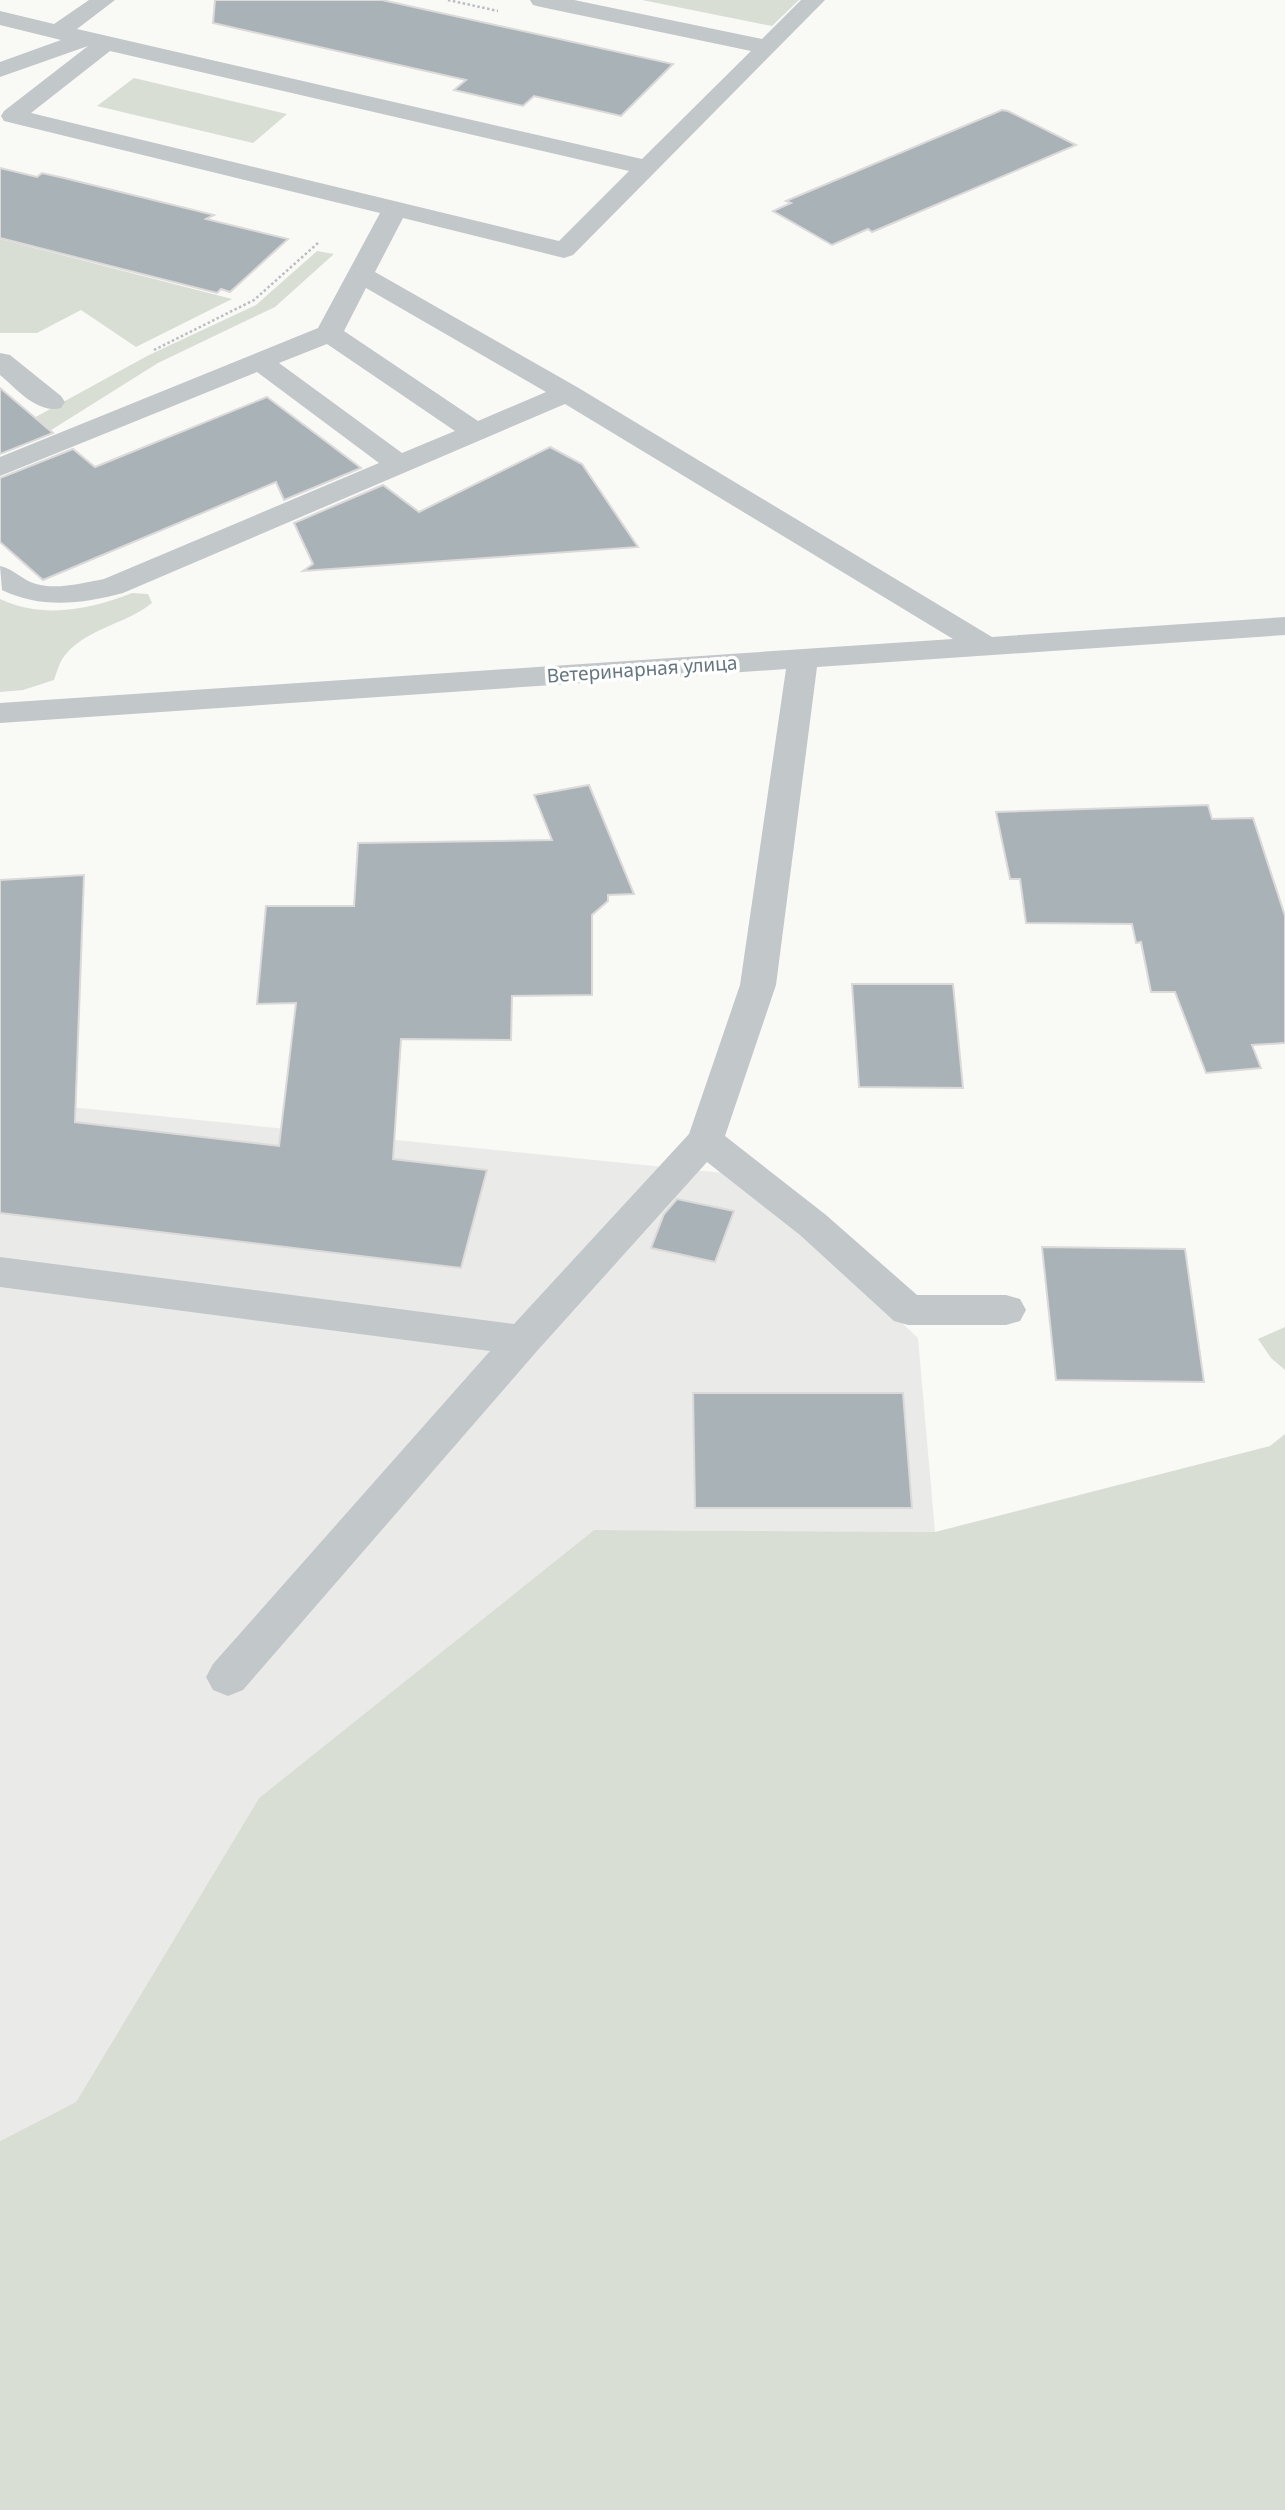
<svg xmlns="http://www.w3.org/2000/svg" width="1285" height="2510" viewBox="0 0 1285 2510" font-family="'Noto Sans',sans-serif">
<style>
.built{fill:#eaeae9}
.green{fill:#d9ded5}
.building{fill:#a9b3b7;stroke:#dbdad9;stroke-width:2}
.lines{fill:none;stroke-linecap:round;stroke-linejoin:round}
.path{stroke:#babec1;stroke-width:2.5;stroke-dasharray:2.5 2.5;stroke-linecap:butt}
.minor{fill:#c2c7ca;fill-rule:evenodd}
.labels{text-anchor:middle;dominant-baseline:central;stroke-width:7;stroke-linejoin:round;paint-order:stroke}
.street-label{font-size:19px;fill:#647781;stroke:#fff}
</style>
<rect width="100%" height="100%" fill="#f9f9f6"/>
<path class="built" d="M0,1100L743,1175L918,1338L935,1532L594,1530L259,1798L76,2102L0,2141Z"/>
<path class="green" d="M642,0H799L772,26Z
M134,78L287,114L253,143L97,106Z
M0,239L232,299L136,347L81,310L37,333H0Z
M317,251L334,254L275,307L158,363L48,432L32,419L149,355L256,305Z
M132,593L148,594L152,603C126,624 88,628 66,654C60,660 57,672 54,680L23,690L0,692V599C43,619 89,610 132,593Z
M1285,1327V1370L1271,1358L1258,1339Z
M1285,1434V2510H0V2141L76,2102L259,1798L594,1530L935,1532L1270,1446Z"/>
<path class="building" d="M215,0H382L673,64L621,116L534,96L523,106L454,90L466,80L213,23Z
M1002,110L1008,111L1076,145L872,232L868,229L832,245L773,211L791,203L786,201Z
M0,168L37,177L42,173L64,178L214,215L206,219L288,239L230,292L221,289L217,293L0,238Z
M0,388L53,433L0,454Z
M267,397L361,468L284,500L276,482L43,580L0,542V478L73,449L95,467Z
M550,447L582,464L638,547L303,571L313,564L294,523L383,485L419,512Z
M589,785L634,894L608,895V901L592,915V995L512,996L511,1040L401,1039L393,1159L487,1170L461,1268L0,1213V880L84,875L75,1122L279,1146L296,1003L257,1004L266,906H354L358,843L552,840L534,795Z
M1208,805L1212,819L1253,818L1285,916V1043L1252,1045L1261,1068L1206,1073L1175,992H1151L1141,942L1136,943L1132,924L1026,923L1020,879H1010L996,812Z
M852,984H953L963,1088L859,1087Z
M677,1199L734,1211L715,1262L651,1248L664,1214Z
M1042,1247L1185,1249L1204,1382L1056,1380Z
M693,1393H903L912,1508H695Z"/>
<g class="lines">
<path class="path" d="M448,0L498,11
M154,350L254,300L318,243"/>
<path class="minor" d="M89,0H115L77,29L642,159L751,51L541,7L533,5L530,0H574L762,39L801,0H825L573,255L564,258L403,218L375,272L577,387L992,637L1285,617V635L817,667L776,985L725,1136L826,1215L917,1295H1006L1020,1299L1026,1310L1020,1321L1006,1325H908L894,1321L800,1235L707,1162L537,1351L243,1690L228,1696L213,1690L206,1677L213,1664L490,1351L0,1287V1257L514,1324L689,1134L740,985L786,669L0,723V703L953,639L565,404L123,593C82,604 41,609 2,590L0,566C14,569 22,580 36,584C57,590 83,583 104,579L379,463L257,372L0,476V457L318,328L380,213L4,121L1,116L4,111L88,46L0,77V62L61,40L0,25V11L54,24ZM110,51L629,171L559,241L31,113ZM366,288L546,392L478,421L344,331ZM327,344L455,431L402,453L279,363Z
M0,353L10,355L61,396L65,402L61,408C37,414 17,389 0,375Z"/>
</g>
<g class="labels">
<g class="street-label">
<text transform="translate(642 669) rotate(-4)">Ветеринарная улица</text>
</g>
</g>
</svg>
